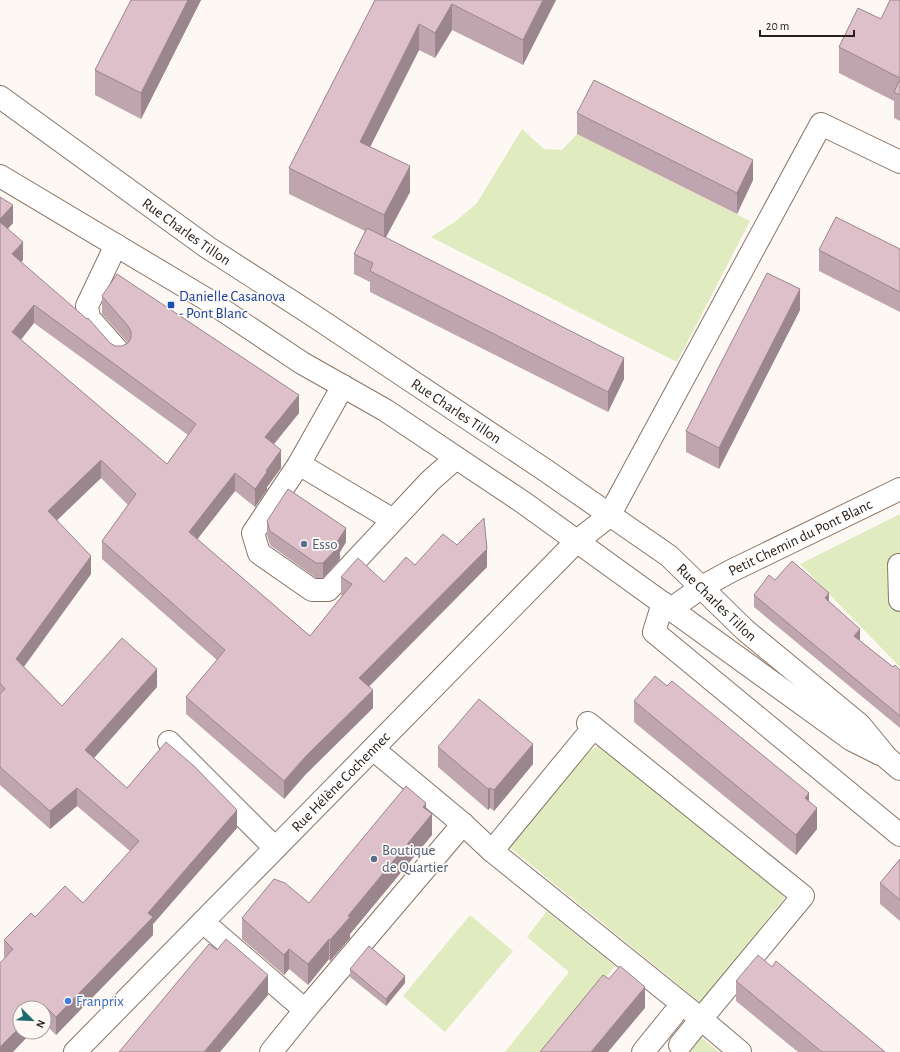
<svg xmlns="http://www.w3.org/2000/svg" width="900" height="1052" viewBox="0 0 900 1052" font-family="'Alegreya Sans',sans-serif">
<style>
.green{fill:#e0ebbf}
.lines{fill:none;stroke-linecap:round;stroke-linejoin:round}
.minor-casing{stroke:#897464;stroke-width:24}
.minor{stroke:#fff;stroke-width:22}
.wall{fill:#bea5ae;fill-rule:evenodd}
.shaded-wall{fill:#9b868d}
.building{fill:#ddc0ca;stroke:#9b868d;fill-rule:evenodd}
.transit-dot{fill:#1a4fb4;stroke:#fdf8f4;stroke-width:1.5}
.service-dot{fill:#5c6f8a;stroke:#fdf8f4;stroke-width:1.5}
.shop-dot{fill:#3f7fe0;stroke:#fdf8f4;stroke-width:1.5}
.labels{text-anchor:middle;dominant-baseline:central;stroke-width:3.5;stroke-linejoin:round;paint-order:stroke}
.street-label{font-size:15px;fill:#29201a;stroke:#fdf8f4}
.transit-label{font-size:15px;fill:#164399;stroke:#fdf8f4;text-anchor:start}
.service-label{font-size:15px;fill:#4e5e75;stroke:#fdf8f4;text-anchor:start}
.shop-label{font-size:15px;fill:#366cbe;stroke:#fdf8f4;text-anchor:start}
</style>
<rect width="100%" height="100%" fill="#fdf8f4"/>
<path class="green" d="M522,129L544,149L562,150L577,134L750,221L677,362L431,237L456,221L477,203Z
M900,514V667L800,564Z
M600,744L785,897L763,925L765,928L701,1003L509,847L582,757Z
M547,911L615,966L544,1052H505L569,972L527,937Z
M470,915L513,951L445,1032L403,996Z
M697,1034L719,1052H669L692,1042Z"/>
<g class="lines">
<g class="minor-casing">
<g id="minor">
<path id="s1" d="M0,97L207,247L311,314L545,470L669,556L745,630L860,725L887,758L900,769"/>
<path d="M0,176L206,299L302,363L385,410L524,503L852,740L880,754"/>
<path d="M116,245L87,306L89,318L119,352"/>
<path d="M343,386L299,464L253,533L259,553L312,590H328L430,481L456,458"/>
<path d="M299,464L393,520"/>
<path d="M899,565L900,600"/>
<path d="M663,603L654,632L900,835"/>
<path id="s2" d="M671,609L702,587L731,571L900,489"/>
<path d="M588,723L803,896L701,1019L680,1045"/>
<path d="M169,742L275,848"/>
<path d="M373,749L463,824L492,851L589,733"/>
<path d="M492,851L701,1019L740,1052"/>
<path d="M203,922L305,1010L271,1052"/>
<path d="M305,1010L463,824"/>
<path id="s3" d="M75,1052L576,542L609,516L821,124L900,162"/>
<path d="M643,1052L673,1015"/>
</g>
</g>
<use href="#minor" class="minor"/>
</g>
<path class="wall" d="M131,0H201L141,119L95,95V70Z
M375,0H556L523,65L452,30L435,58L419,50L370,147L410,192L385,238L624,379L608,412L370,292V282L354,274V254L365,231L289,194V168Z
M900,0V121L894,118V101L839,73V47L881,19Z
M577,113L753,180L737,214L577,134Z
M0,197L13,223L8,229L23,260L21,262L110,343L115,346H122L128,343L102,314V296L299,413L274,444L281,468L267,487V490L255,507L235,491L197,539L310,636L342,596L341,595V577L384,582L415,565L457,545L487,567L369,687L373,708L306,774L284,799L186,714V697L217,660L102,559V541L128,505L101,478L57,520L91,574L24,667L62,706L157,687L94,758L127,788L237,828L153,924V935L56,1035L44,1023V1008H20L4,958V940L35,917L83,903L130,851L77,806L50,829L0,785ZM34,323L188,435L167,464L21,340Z
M900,249V312L819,271V250Z
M800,310L719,469L686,452V431Z
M267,521L346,542L340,552V559L323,578H316L270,545L267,535Z
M775,580L829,602L860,641L893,667L900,670V728L754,607V595Z
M667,686L809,801L817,829L796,855L634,722V701Z
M438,747L533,764L494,811L490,808L488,810L438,767Z
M426,810L432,835L350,934V938L330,961L329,959L308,985L289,969L284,975L242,939V918L309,903Z
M900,859V921L880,904V883Z
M772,967L885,1052H798L736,1001V981Z
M350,969L405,983L386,1006L350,977Z"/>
<path class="shaded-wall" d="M188,0H201L141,119V93Z
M543,0H556L523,65V40Z
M452,4V30L435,58V33Z
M419,24V50L360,167V142Z
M753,160V180L737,214V193Z
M410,166V192L384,241V215Z
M13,205V223L0,237V219Z
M23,242V260L12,272V254Z
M800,289V310L719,469V448Z
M34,305V323L12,350V332Z
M624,358V379L608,412V392Z
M299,395V413L265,455V437Z
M281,450V468L267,487V490L255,507V489L266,471Z
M101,460V478L48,529V511Z
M235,473V491L189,550V532Z
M346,528V542L340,552V559L323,578V563Z
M487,549V567L359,696V678Z
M91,556V574L16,677V659Z
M829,593V606L825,598Z
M860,629V641L854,636Z
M157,669V687L85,768V750Z
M373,690V708L306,774L284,799V781L306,756Z
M533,744V764L494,811V790Z
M77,788V806L50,829V811Z
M490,788V808L488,810V789Z
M809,793V813L805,798Z
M426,803V821L432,814V835L350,934V938L330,961V940L348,916L423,807Z
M817,808V829L796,855V835Z
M237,810V828L153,924V935L56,1035V1017Z
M329,939V959L308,985V964Z
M289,949V969L284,975V955Z
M268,975V995L220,1052H204Z
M405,976V983L386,1006V999Z
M645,987V1008L608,1052H591Z
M43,1004V1008H38Z
M20,1027V1032H32L13,1052H0V1047Z"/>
<path class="building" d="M131,0H188L141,93L95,70Z
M375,0H543L523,40L452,4L435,33L419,24L360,142L410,166L384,215L289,168Z
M890,0H900V78L839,47L858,8L881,19Z
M900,79V95L894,92Z
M594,80L753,160L737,193L577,113Z
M0,197L13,205L0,219Z
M836,217L900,249V292L819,250Z
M0,222L23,242L12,254L87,319L88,318L110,343L115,346H122L128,343L131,338V331L128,326L102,296L117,274L299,395L265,437L281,450L266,471L267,472L255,489L235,473L189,532L310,636L352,584L341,577L358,558L384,582L406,557L415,565L443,534L457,545L484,518L487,549L359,678L373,690L306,756L284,781L186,697L225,650L102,541L136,494L101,460L48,511L91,556L16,659L62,706L122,638L157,669L85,750L127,788L166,742L194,766L237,810L148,913L153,917L56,1017L43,1004L38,1008H20V1027L0,1047V963L13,949L4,940L31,913L35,917L65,886L83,903L139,841L77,788L50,811L0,767V694L5,689L0,683ZM34,305L196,424L167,464L12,332Z
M367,228L624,358L608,392L370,271L373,263L354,254Z
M767,273L800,289L719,448L686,431Z
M288,489L346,528L337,542L340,545L323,563H316L270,531L267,521Z
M792,561L829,593L825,598L860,629L854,636L893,667L895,665L900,670V716L754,595L769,575L775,580Z
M655,676L667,686L672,681L809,793L805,798L817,808L796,835L634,701Z
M479,699L533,744L494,790L490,788L488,789L438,747Z
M406,786L426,803L423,807L432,814L348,916L350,917L330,940L329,939L308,964L289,949L284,955L242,918L274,879L285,883L309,903Z
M900,859V900L880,883Z
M226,939L268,975L204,1052H119L209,944L217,950Z
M369,946L405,976L386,999L350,969Z
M758,955L772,967L776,961L885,1052H822L736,981Z
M620,966L645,987L591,1052H540L603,975L609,979Z"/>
<rect class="transit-dot" x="167" y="301" width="8" height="8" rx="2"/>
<g class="service-dot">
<circle cx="304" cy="544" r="4"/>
<circle cx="374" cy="859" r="4"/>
</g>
<circle class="shop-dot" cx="68" cy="1001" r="4"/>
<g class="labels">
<g class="street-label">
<text stroke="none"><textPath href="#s1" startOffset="230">Rue Charles Tillon</textPath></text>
<text stroke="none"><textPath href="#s1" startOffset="554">Rue Charles Tillon</textPath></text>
<text stroke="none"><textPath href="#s2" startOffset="148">Petit Chemin du Pont Blanc</textPath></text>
<text stroke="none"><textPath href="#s1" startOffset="878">Rue Charles Tillon</textPath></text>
<text stroke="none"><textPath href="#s3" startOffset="379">Rue Hélène Cochennec</textPath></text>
</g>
<g class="transit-label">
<text x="179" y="296">Danielle Casanova<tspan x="179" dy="17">- Pont Blanc</tspan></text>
</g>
<g class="service-label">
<text x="312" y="544">Esso</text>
<text x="382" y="850">Boutique<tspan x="382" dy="17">de Quartier</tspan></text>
</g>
<g class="shop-label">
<text x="76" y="1001">Franprix</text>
</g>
</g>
<g transform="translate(32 1020) rotate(114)"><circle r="19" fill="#fdf8f4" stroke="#a8a29d"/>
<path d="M0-3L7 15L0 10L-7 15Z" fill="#1e6b6e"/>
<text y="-6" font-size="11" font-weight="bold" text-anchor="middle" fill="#29201a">N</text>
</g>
<path d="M760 30v6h94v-6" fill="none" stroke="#29201a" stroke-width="2"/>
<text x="766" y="30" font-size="12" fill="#29201a" stroke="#fdf8f4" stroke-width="3" paint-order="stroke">20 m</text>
</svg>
